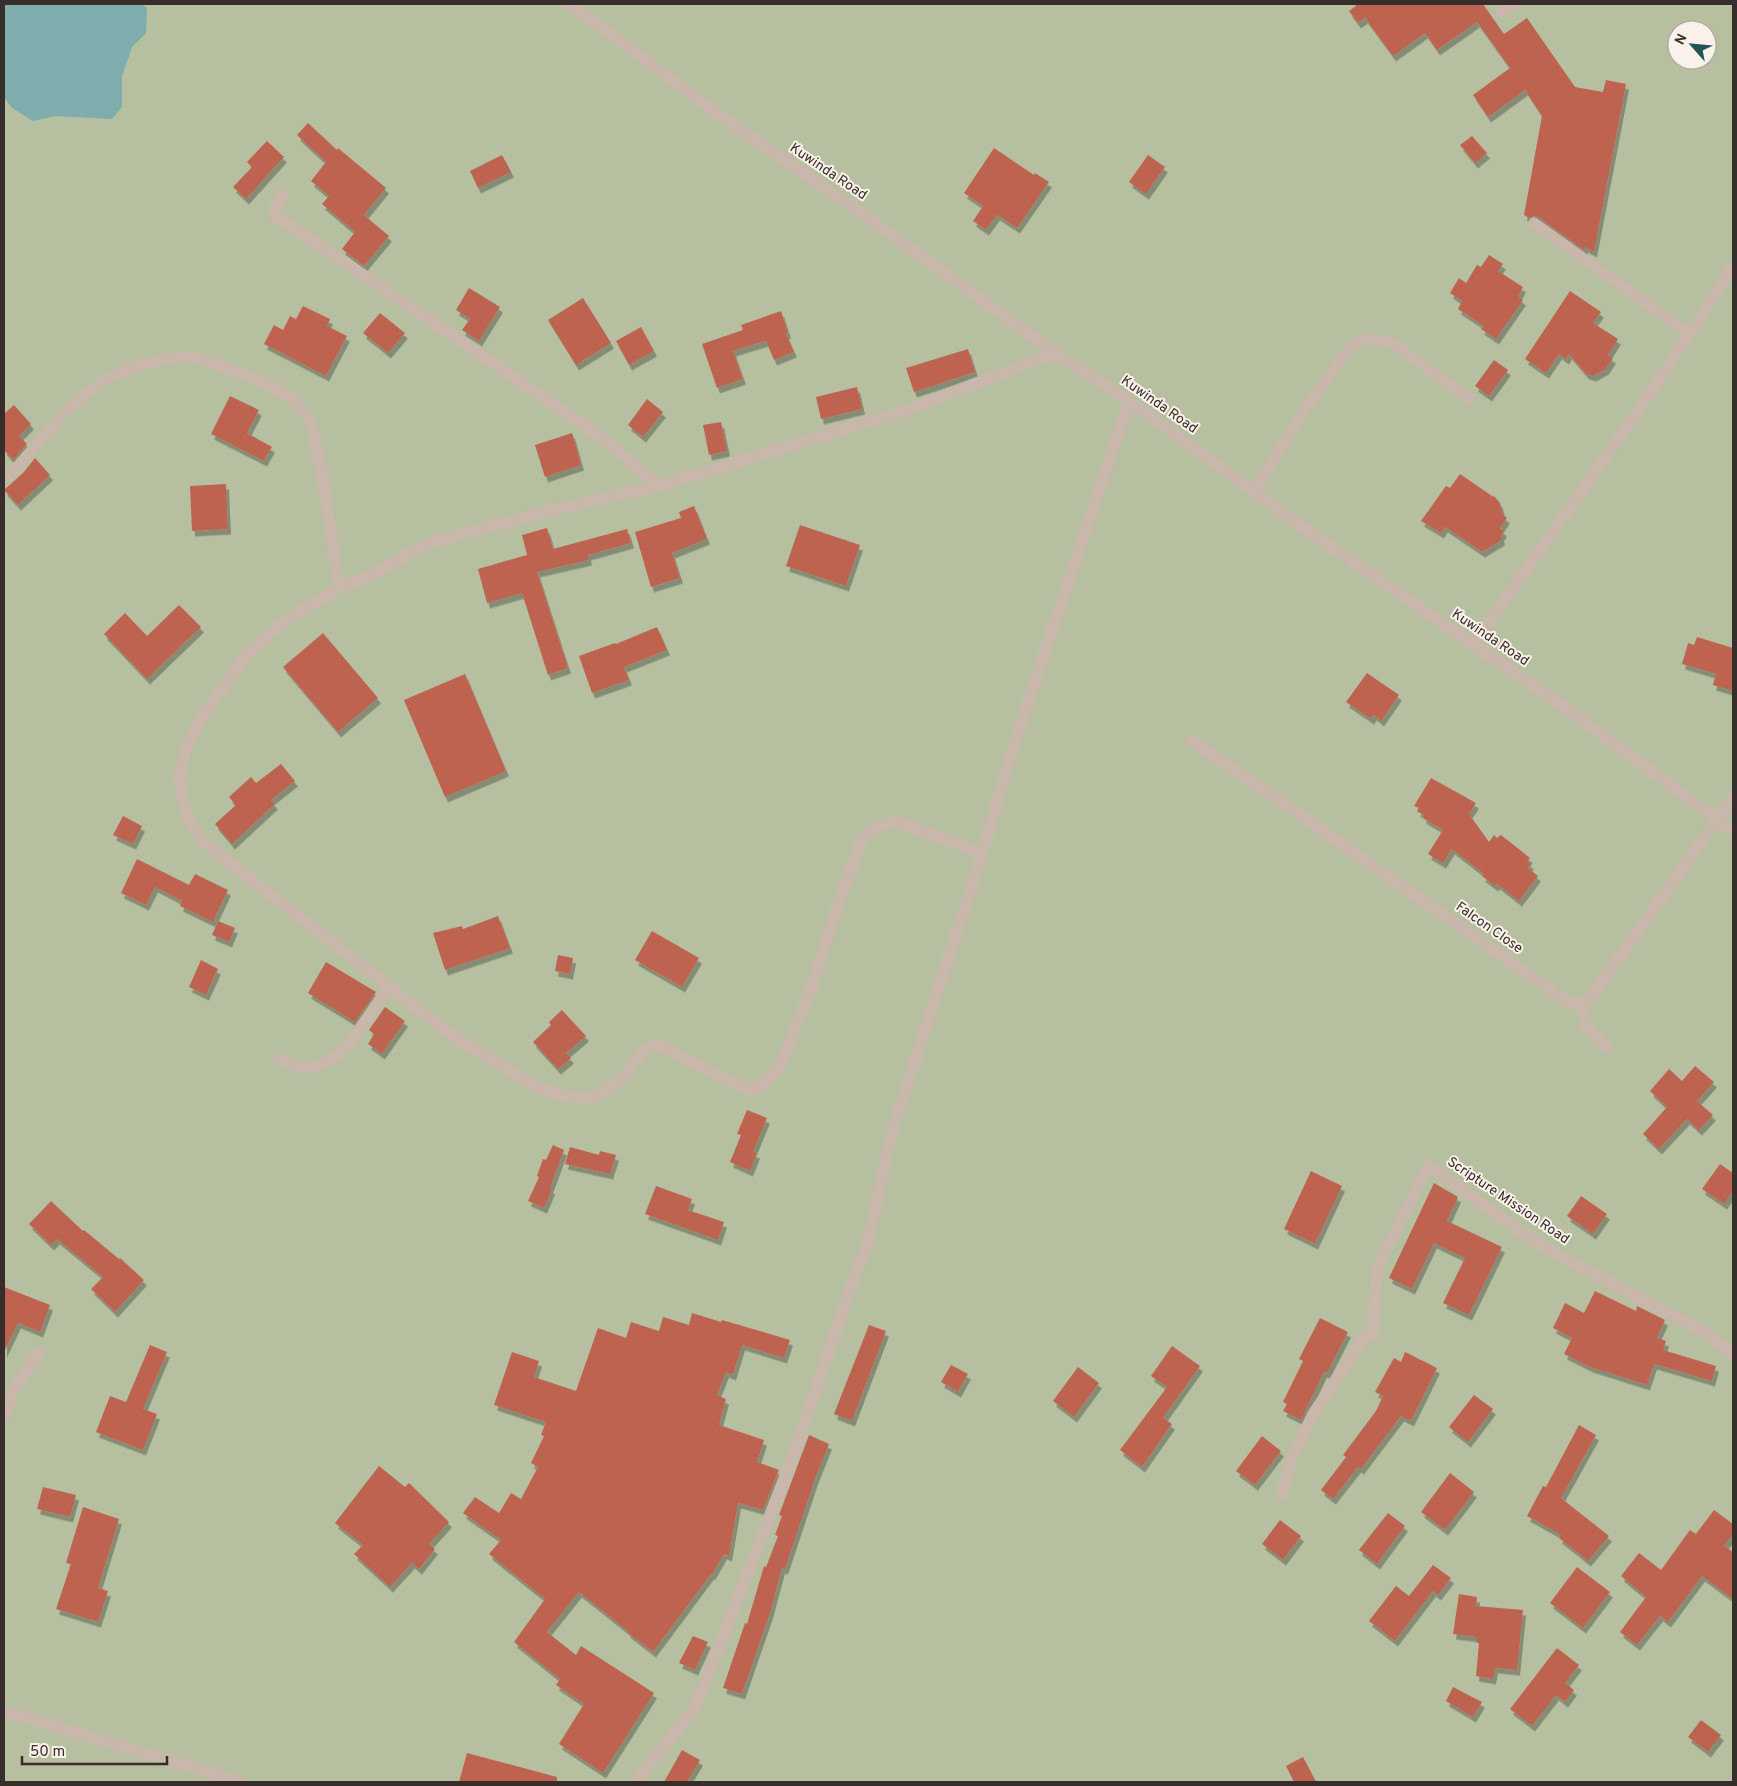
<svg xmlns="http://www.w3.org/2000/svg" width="1737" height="1786" viewBox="0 0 1737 1786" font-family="Overpass,sans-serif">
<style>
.green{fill:#b6bf9f;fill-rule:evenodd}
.water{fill:#7facac}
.building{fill:#be644f;filter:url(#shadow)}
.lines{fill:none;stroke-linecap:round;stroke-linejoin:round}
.service{stroke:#c9b7ab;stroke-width:11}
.minor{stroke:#c9b7ab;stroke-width:12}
.labels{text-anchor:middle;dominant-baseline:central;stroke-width:4;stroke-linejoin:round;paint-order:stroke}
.street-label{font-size:14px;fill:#372d2a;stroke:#f9f1ea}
</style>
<defs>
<filter id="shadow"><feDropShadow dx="3" dy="5.5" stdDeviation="0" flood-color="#0004"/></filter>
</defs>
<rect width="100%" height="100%" fill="#f1e7de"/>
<path class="green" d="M4,4H1733V1782H4ZM1677,30H1707V60H1677Z"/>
<path class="water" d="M4,4H142L147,8L146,33L132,47L122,76V107L112,119L56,116L33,121L12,108L4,97Z"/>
<path class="building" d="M1354,4H1483L1504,34L1527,18L1575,87L1603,92L1606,80L1626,84L1594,252L1585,247L1584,250L1538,217L1534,216L1529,218L1524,215L1542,116L1525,90L1488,117L1473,95L1510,68L1477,22L1437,50L1425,33L1393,56L1365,18L1358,23L1349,11L1356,6Z
M308,123L337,150L338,148L386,188L364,215L389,236L364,266L342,249L355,232L322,204L329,196L311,181L326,162L297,135Z
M1472,136L1487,153L1475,163L1460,145Z
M267,141L284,157L246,199L233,187L252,167L247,162Z
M994,148L1034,175L1035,173L1049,182L1017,228L997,215L986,230L973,221L983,206L964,193Z
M502,155L511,172L478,188L470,171Z
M1148,155L1165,167L1146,194L1129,182Z
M1489,255L1503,264L1498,271L1523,287L1518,296L1523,300L1496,339L1481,329L1484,326L1458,309L1462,301L1450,293L1459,278L1466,283L1477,265L1481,267Z
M469,288L500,307L479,341L462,330L470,319L456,310Z
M1570,291L1601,312L1593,323L1618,339L1608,355L1613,358L1606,369L1593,376L1586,374L1569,354L1566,359L1559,354L1546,373L1525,359Z
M583,298L611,343L576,365L548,320Z
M303,306L330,319L327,326L347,336L326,376L264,344L274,325L283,330L290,316L296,319Z
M781,311L788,333L786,334L794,352L774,360L766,341L733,351L743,379L717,388L702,344L743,330L741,325Z
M380,313L405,333L388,353L363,333Z
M641,327L654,351L629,365L616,341Z
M968,349L975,372L914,392L906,368Z
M1494,360L1508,370L1489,396L1475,386Z
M857,387L862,409L821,419L816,397Z
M230,396L259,410L247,433L272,447L264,461L211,434Z
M647,399L663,412L643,437L628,425Z
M14,405L31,424L19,436L27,444L13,460L4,450V414Z
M721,422L727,451L709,455L703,425Z
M572,433L581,465L545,477L535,445Z
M35,458L50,475L18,505L4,490L24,472Z
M1460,474L1492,496L1495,497L1500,503L1503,515L1507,518L1500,528L1504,531L1501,536L1502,540L1482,552L1445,527L1441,533L1421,521L1446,486L1450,488Z
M226,484L228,529L192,531L190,486Z
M694,506L707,539L672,553L680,578L651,587L635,532L681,518L679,512Z
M800,525L860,545L846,586L786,566Z
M547,528L553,549L627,529L631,543L588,555L589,560L537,572L568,668L548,675L522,593L487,603L478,569L527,555L522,535Z
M179,605L201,627L147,679L104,634L125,613L147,636Z
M657,627L667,650L624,667L629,680L592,693L579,656L615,643L616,644Z
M323,633L378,698L338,732L283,667Z
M1697,637L1733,648V691L1713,685L1716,674L1682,664L1688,643L1694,645Z
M1367,673L1399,695L1381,721L1374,715L1371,719L1346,702Z
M465,674L506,771L445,797L404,700Z
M281,764L295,781L271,800L275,804L232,844L215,824L236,805L229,797L251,777L256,783Z
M1431,778L1476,803L1469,814L1489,842L1494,835L1497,838L1501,835L1530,858L1527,861L1531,864L1528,868L1538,876L1519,901L1497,884L1495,886L1482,876L1484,874L1452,849L1443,863L1428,854L1443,830L1423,818L1424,815L1417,811L1419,808L1414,806Z
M123,816L142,826L133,844L113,835Z
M137,859L189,885L195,874L228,890L213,922L180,906L182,901L155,887L146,905L121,893Z
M498,916L510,948L445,970L433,933L462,926L463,929Z
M218,921L235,928L229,942L212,935Z
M652,931L699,958L682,987L635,960Z
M558,955L573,958L570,974L555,971Z
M201,960L218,969L206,995L189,987Z
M326,962L376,992L355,1022L308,993Z
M385,1007L405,1021L382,1054L368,1044L374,1034L369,1030Z
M562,1010L586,1036L566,1053L571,1058L558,1069L533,1042L551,1025L549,1022Z
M1695,1066L1714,1082L1697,1101L1713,1115L1699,1130L1687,1119L1659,1149L1643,1134L1667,1107L1650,1091L1669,1069L1682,1081Z
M747,1110L767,1118L753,1152L757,1153L750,1171L730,1162L741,1135L737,1134Z
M553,1145L564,1150L550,1188L552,1189L544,1208L528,1201L539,1177L537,1176L543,1159L546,1160Z
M570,1147L599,1155L600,1151L616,1155L610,1174L565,1164Z
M1720,1164L1733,1173V1191L1724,1204L1702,1189Z
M1311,1171L1342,1186L1315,1244L1284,1229Z
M1434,1183L1458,1197L1447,1221L1502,1247L1469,1315L1443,1303L1465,1258L1434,1243L1412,1289L1389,1278Z
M656,1186L692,1199L688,1210L724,1222L718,1240L645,1214Z
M1581,1196L1607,1214L1593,1234L1567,1216Z
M51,1201L83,1231L84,1230L119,1259L120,1258L144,1280L115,1312L91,1289L103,1277L57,1239L51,1245L29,1224Z
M4,1287L50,1305L40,1332L18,1323L4,1352Z
M1595,1291L1636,1311L1637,1306L1665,1320L1657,1338L1666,1341L1663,1350L1716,1366L1712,1381L1654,1364L1647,1385L1590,1367L1564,1354L1572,1338L1553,1328L1565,1303L1584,1313Z
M692,1313L721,1322L722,1320L790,1340L784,1358L742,1345L733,1375L726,1372L717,1395L726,1399L719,1425L764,1440L757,1462L779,1470L763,1510L738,1503L729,1556L724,1554L712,1575L711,1574L653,1652L627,1632L628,1631L579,1592L547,1632L576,1655L581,1646L654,1693L603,1773L559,1744L584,1704L556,1685L560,1679L514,1642L545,1599L489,1554L501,1540L463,1513L475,1497L499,1513L511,1493L521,1499L538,1467L531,1463L544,1436L541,1435L546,1422L494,1405L512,1352L539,1361L534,1377L576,1391L598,1328L626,1338L631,1322L659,1331L663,1317L689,1325Z
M1320,1318L1348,1332L1327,1373L1324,1372L1301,1420L1283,1411L1287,1404L1283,1402L1303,1361L1299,1359Z
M869,1325L886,1331L852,1421L834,1414Z
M150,1345L167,1352L143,1409L157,1414L143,1450L96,1432L110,1396L126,1402Z
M1172,1346L1200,1366L1163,1418L1172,1424L1142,1467L1120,1450L1167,1387L1151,1376Z
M1405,1352L1437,1368L1411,1421L1401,1416L1361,1469L1358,1467L1333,1499L1321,1490L1346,1457L1343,1455L1376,1411L1383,1396L1375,1392L1394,1358L1401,1362Z
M951,1365L968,1374L958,1392L941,1382Z
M1078,1367L1099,1383L1074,1417L1053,1401Z
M1474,1395L1493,1409L1468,1442L1449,1427Z
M1579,1425L1596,1435L1561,1498L1609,1536L1588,1561L1559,1538L1561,1535L1527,1516L1543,1486L1546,1487Z
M809,1435L829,1444L815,1479L785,1569L782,1568L770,1613L742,1694L723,1688L745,1623L747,1624L764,1566L766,1567L778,1536L775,1535L782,1516L779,1515Z
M1262,1436L1281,1451L1255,1485L1236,1471Z
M379,1466L405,1487L409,1483L449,1522L429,1544L435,1549L419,1569L412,1563L390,1587L354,1554L363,1545L335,1523Z
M1450,1473L1474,1492L1445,1530L1421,1512Z
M43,1487L76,1495L70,1517L37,1509Z
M83,1507L119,1519L98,1588L108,1591L98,1622L56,1609L71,1564L66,1563Z
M1714,1510L1733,1524V1534L1724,1546L1733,1552V1599L1702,1576L1668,1622L1660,1616L1637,1645L1620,1632L1646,1597L1621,1576L1639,1553L1661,1570L1690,1530L1696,1534Z
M1388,1513L1405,1526L1377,1564L1359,1550Z
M1280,1520L1301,1536L1283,1560L1262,1544Z
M1433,1565L1451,1578L1438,1595L1433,1591L1395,1641L1369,1621L1396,1586L1409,1596Z
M1577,1567L1610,1592L1583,1628L1550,1603Z
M1459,1594L1477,1597L1476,1606L1523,1610L1517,1670L1495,1668L1493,1679L1476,1676L1479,1643H1477V1637L1453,1634Z
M693,1636L708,1642L695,1670L679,1663Z
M1557,1648L1579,1665L1565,1683L1574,1690L1565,1702L1556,1695L1532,1726L1510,1709Z
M1453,1687L1482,1702L1473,1717L1446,1701Z
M1701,1720L1721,1735L1708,1752L1688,1737Z
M682,1750L700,1760L687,1782H664Z
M467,1753L557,1777V1782H459Z
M1303,1757L1316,1782H1294L1286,1766Z"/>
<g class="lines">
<path class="service" d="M1500,12L1517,4
M1534,223L1689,334
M10,475C37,445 64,409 97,385C115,372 137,366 157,361C179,357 192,355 213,363
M1254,492L1307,406L1345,354L1354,345L1367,338L1391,342L1471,400"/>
<path class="minor" d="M568,4L604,29L718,114L863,214L1055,353L1129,401L1308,531L1553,699L1733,831
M283,195C278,201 273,208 276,216L602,437L658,486
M213,363L274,387L295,402L311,422L322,474L339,588
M1473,645L1643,404L1733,267
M1192,741L1293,810L1571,1004L1581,1003L1592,996L1733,797
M982,853L897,822L879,825L862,838L837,907L812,986L780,1067L760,1087L749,1090L735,1084L661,1046H651L643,1052L615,1086L592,1098L563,1096L539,1088L450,1034L203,842L190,823L179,783L185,751L201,718L245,657L279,625L339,588L372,575L409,553L437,541L552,510L658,486L899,413L1055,353
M1581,1003L1587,1027L1606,1047
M279,1059C285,1062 292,1066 298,1067C316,1071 336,1057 348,1046L389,987
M4,1416L14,1389L39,1353
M1282,1494L1292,1457L1314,1413L1361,1342L1366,1336L1373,1334L1377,1267L1428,1166L1542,1246L1631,1294L1704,1331L1733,1355
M4,1711L241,1782
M635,1782L695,1708L792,1459L849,1292L867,1245L892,1132L985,844L1019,728L1129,401"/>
</g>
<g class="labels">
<g class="street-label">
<text transform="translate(828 172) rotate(34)">Kuwinda Road</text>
<text transform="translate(1159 405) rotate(35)">Kuwinda Road</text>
<text transform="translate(1490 638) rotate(34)">Kuwinda Road</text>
<text transform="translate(1489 928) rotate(35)">Falcon Close</text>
<text transform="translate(1508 1201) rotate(34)">Scripture Mission Road</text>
</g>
</g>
<rect width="1737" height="1786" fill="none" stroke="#372d2a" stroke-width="10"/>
<g transform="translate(1692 45) rotate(297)"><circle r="24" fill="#f9f1ea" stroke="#aba39d"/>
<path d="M0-4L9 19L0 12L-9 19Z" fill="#225556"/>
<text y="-8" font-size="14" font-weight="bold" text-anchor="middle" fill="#372d2a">N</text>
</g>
<path d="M22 1756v8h145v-8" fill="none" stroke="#372d2a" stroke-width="2.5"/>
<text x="30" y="1756" font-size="15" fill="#372d2a" stroke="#f9f1ea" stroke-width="4" paint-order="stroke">50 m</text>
</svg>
